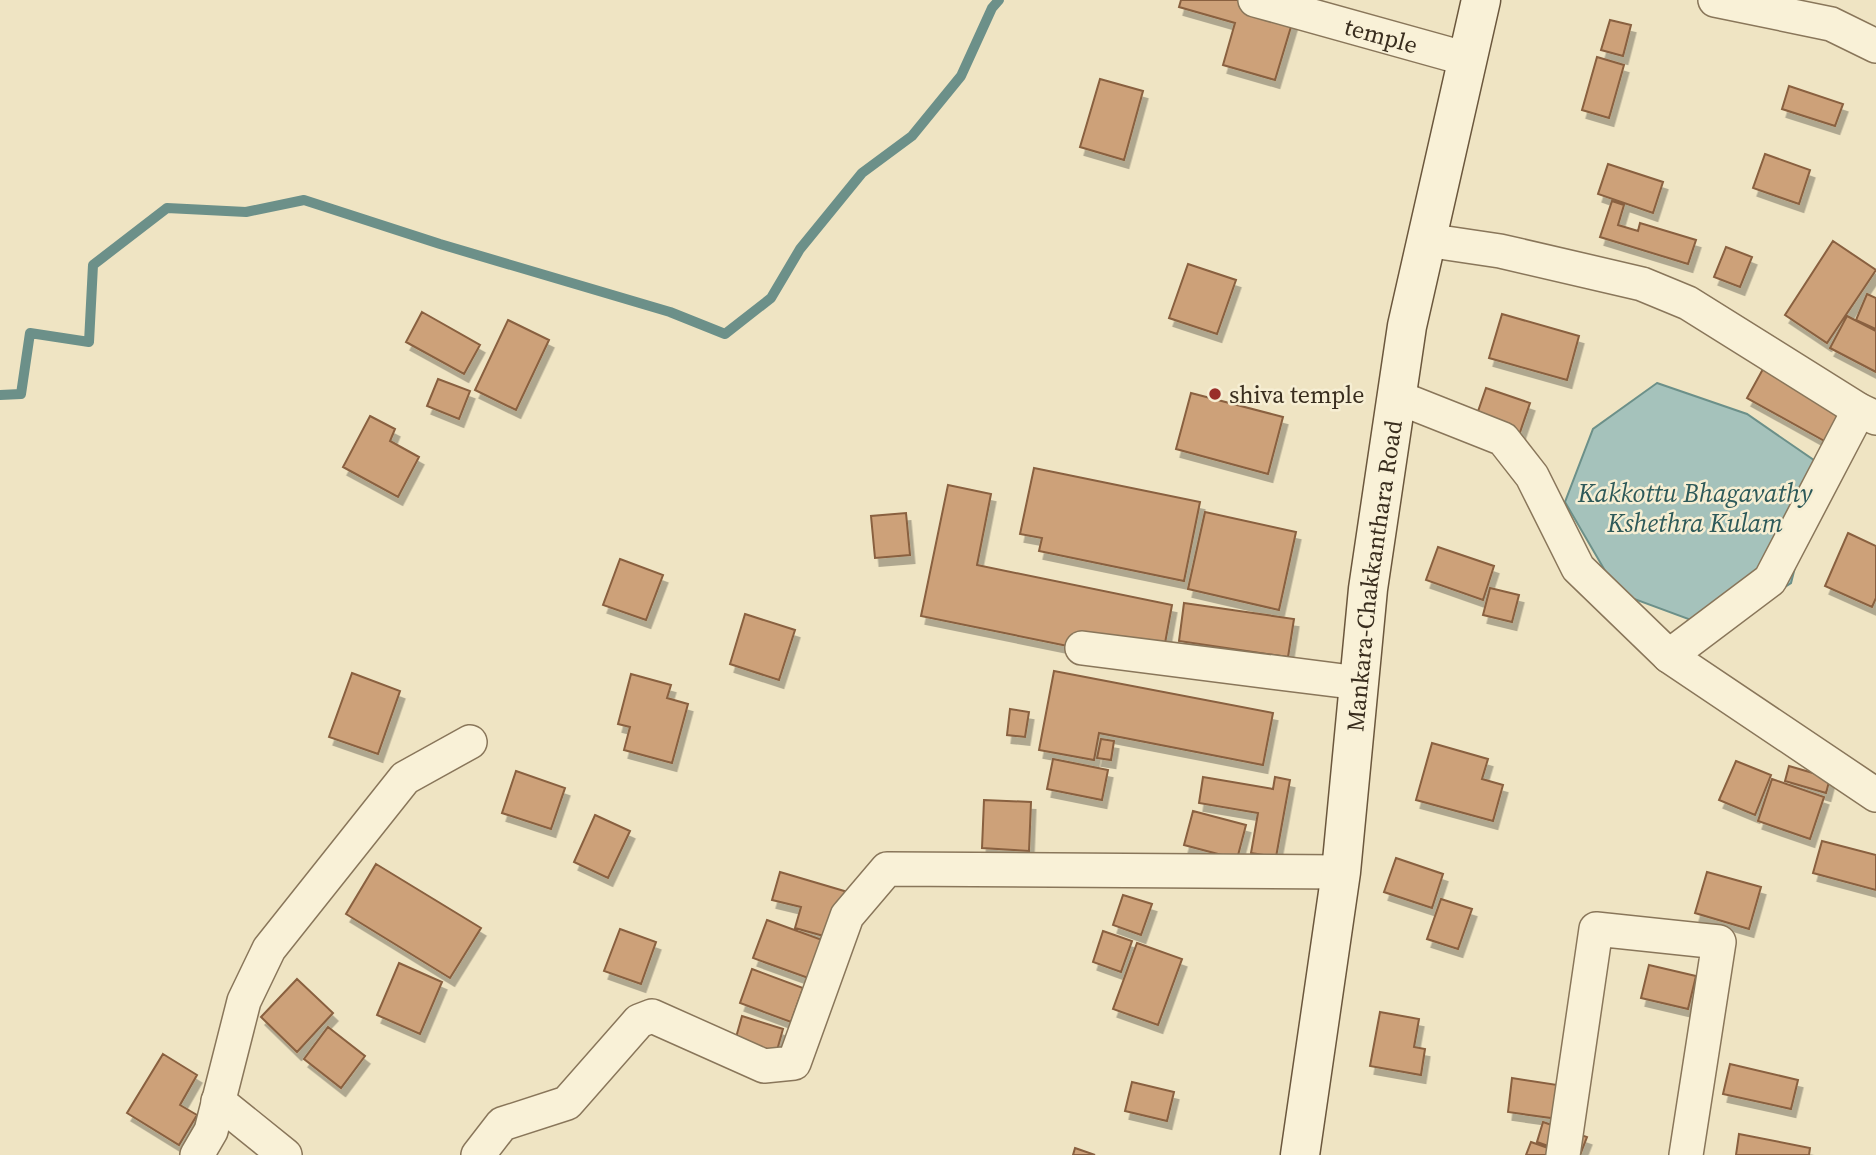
<svg xmlns="http://www.w3.org/2000/svg" width="1876" height="1155" viewBox="0 0 1876 1155" font-family="'Source Serif 4',serif">
<style>
.water{fill:#a5c2bb;stroke:#6c9089;stroke-width:2}
.lines{fill:none;stroke-linecap:round;stroke-linejoin:round}
.stream{stroke:#6c9089;stroke-width:10}
.building{fill:#cda179;stroke:#89603f;stroke-width:2;filter:url(#shadow)}
.minor-casing{stroke:#89765a;stroke-width:36}
.secondary-casing{stroke:#6b573d;stroke-width:41}
.minor{stroke:#f9f1d7;stroke-width:33}
.secondary{stroke:#f9f1d7;stroke-width:38}
.poi-dot{fill:#992e29;stroke:#f6eed3;stroke-width:2.5}
.labels{text-anchor:middle;dominant-baseline:central;stroke-width:5;stroke-linejoin:round;paint-order:stroke}
.street-label{font-size:24px;fill:#392d1e;stroke:#f6eed3}
.poi-label{font-size:24px;fill:#392d1e;stroke:#f6eed3;text-anchor:start}
.water-label{font-size:26px;font-style:italic;fill:#2d5959;stroke:#f6eed3}
</style>
<defs>
<filter id="shadow"><feDropShadow dx="4.5" dy="8" stdDeviation="0" flood-color="#0004"/></filter>
</defs>
<rect width="100%" height="100%" fill="#efe4c3"/>
<path class="water" d="M1657,383L1747,414L1821,465L1791,583L1718,630L1618,593L1565,502L1593,429Z"/>
<g class="lines">
<path class="stream" d="M0,395L21,394L30,333L89,342L93,265L167,208L246,212L304,200L440,244L670,312L725,334L771,298L800,249L862,173L912,136L961,76L992,8L999,0"/>
</g>
<path class="building" d="M1181,0H1299L1275,80L1223,65L1235,23L1179,7Z
M1610,20L1631,25L1623,56L1601,50Z
M1597,57L1624,65L1609,118L1582,110Z
M1100,79L1143,91L1124,160L1080,147Z
M1789,86L1843,104L1835,126L1782,109Z
M1765,154L1810,170L1799,204L1753,188Z
M1608,164L1663,182L1653,213L1598,194Z
M1612,201L1624,205L1618,225L1638,231L1640,223L1696,240L1688,264L1600,237Z
M1833,241L1876,270L1827,343L1785,315Z
M1726,247L1752,257L1740,287L1714,277Z
M1188,264L1236,280L1217,334L1169,318Z
M1867,294L1876,298V329L1856,320Z
M422,312L480,345L464,374L406,342Z
M1502,314L1579,336L1567,380L1489,358Z
M1847,316L1876,331V372L1830,348Z
M508,320L549,340L516,410L475,390Z
M1768,360L1854,416L1837,448L1747,398Z
M438,379L470,391L459,419L427,406Z
M1486,388L1530,403L1516,444L1472,429Z
M1191,393L1283,417L1268,474L1176,449Z
M370,416L395,429L390,441L419,457L398,497L343,467Z
M1034,468L1200,502L1184,581L1039,551L1042,538L1020,534Z
M948,485L991,494L977,565L1172,605L1161,665L921,616Z
M1205,512L1296,532L1279,610L1188,589Z
M906,513L910,555L875,558L871,516Z
M1848,533L1876,546V598L1872,607L1825,586Z
M1438,547L1494,566L1483,600L1426,580Z
M620,559L663,575L646,620L603,605Z
M1490,588L1519,595L1512,622L1483,615Z
M1184,603L1294,619L1288,657L1179,641Z
M745,614L795,630L779,680L730,664Z
M1054,671L1273,713L1263,765L1099,733L1094,760L1039,750Z
M352,673L400,691L378,754L329,737Z
M631,674L671,685L667,698L688,704L672,763L624,750L630,727L618,724Z
M1010,709L1029,712L1025,737L1007,735Z
M1101,739L1114,741L1111,760L1097,758Z
M1432,743L1488,759L1482,779L1503,785L1493,821L1416,800Z
M1053,759L1108,770L1102,800L1047,789Z
M1736,761L1771,775L1755,815L1719,800Z
M1789,766L1830,778L1826,793L1785,781Z
M516,771L565,788L551,829L502,813Z
M1203,777L1273,789L1275,777L1290,780L1276,857L1251,853L1258,813L1199,803Z
M1772,779L1824,797L1810,839L1758,821Z
M984,800L1031,802L1029,851L982,848Z
M1193,811L1246,825L1237,859L1184,845Z
M595,815L630,831L608,878L574,862Z
M1822,841L1876,855V890L1813,873Z
M1396,858L1443,874L1432,908L1384,892Z
M376,864L481,928L450,978L346,914Z
M780,872L851,893L838,940L795,928L801,907L772,900Z
M1707,872L1761,887L1749,929L1695,913Z
M1123,895L1152,904L1141,935L1113,925Z
M1441,899L1472,909L1458,949L1427,939Z
M767,920L825,941L811,979L753,958Z
M620,929L656,942L641,984L604,971Z
M1103,931L1132,941L1121,972L1093,962Z
M1137,943L1182,959L1158,1025L1113,1009Z
M399,963L442,982L420,1034L377,1015Z
M1649,965L1696,976L1688,1009L1641,998Z
M752,969L803,988L791,1022L740,1003Z
M297,979L333,1013L297,1052L261,1017Z
M1380,1012L1419,1019L1414,1047L1425,1049L1421,1075L1370,1066Z
M742,1016L783,1029L774,1061L733,1048Z
M328,1027L365,1056L341,1088L304,1059Z
M163,1054L197,1075L180,1105L197,1115L179,1145L127,1113Z
M1730,1064L1798,1080L1791,1109L1723,1094Z
M1512,1078L1577,1088L1573,1121L1508,1112Z
M1132,1082L1174,1092L1167,1121L1125,1111Z
M1543,1122L1587,1137L1580,1155H1573L1537,1142Z
M1739,1134L1810,1148L1809,1155H1736Z
M1531,1142L1568,1155H1526Z
M1075,1148L1095,1155H1073Z"/>
<g class="lines">
<g class="minor-casing">
<g id="minor">
<path id="s1" d="M1255,0L1467,59"/>
<path d="M1715,0L1831,24L1876,46"/>
<path d="M1426,240L1500,251L1642,284L1688,303L1859,410L1876,418"/>
<path d="M1397,397L1503,439L1532,476L1578,568L1669,656L1876,795"/>
<path d="M1082,648L1359,683"/>
<path d="M1669,656L1770,580L1859,410"/>
<path d="M218,1101L285,1155"/>
<path d="M197,1155L211,1131L244,1001L269,949L405,778L470,742"/>
<path d="M478,1155L502,1124L567,1103L639,1021L652,1016L764,1066L794,1063L847,916L887,869L1341,872"/>
<path d="M1563,1155L1596,929L1719,942L1686,1155"/>
</g>
</g>
<g class="secondary-casing">
<g id="secondary">
<path id="s2" d="M1300,1155L1341,872L1368,589L1407,326L1481,0"/>
</g>
</g>
<use href="#minor" class="minor"/>
<use href="#secondary" class="secondary"/>
</g>
<circle class="poi-dot" cx="1215" cy="394" r="7"/>
<g class="labels">
<g class="street-label">
<text stroke="none"><textPath href="#s1" startOffset="131">temple</textPath></text>
<text stroke="none"><textPath href="#s2" startOffset="584">Mankara-Chakkanthara Road</textPath></text>
</g>
<g class="poi-label">
<text x="1229" y="394">shiva temple</text>
</g>
<g class="water-label">
<text x="1695" y="493">Kakkottu Bhagavathy<tspan x="1695" dy="30">Kshethra Kulam</tspan></text>
</g>
</g>
</svg>
